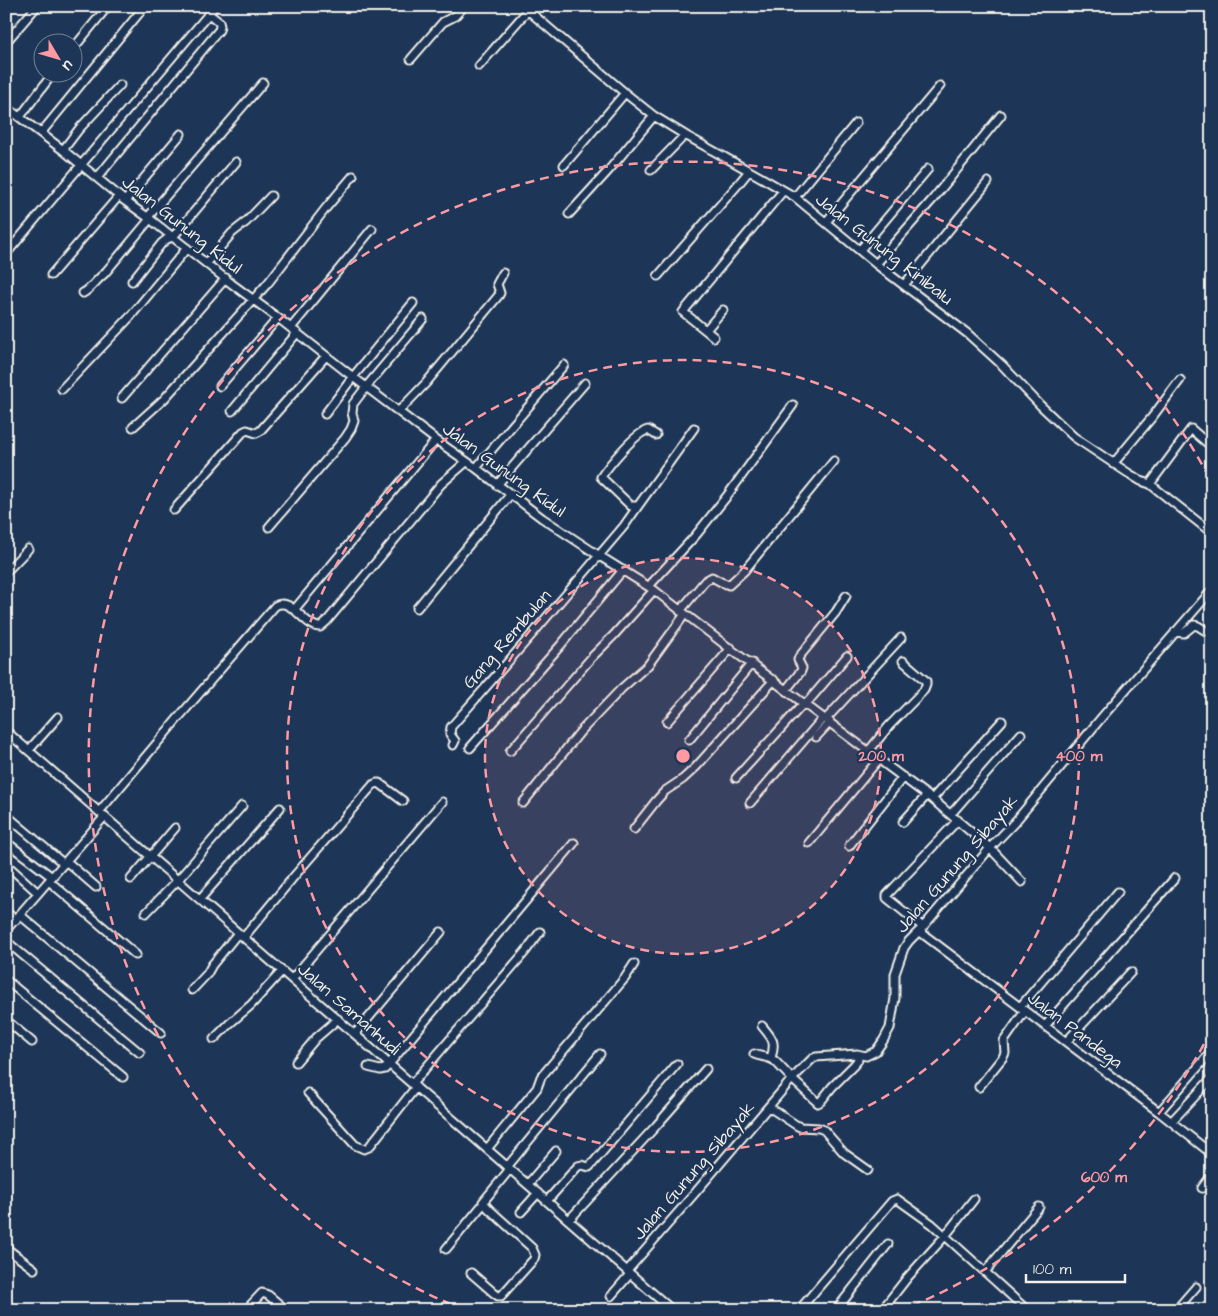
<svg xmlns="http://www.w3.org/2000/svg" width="1218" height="1316" viewBox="0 0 1218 1316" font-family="'Architects Daughter',sans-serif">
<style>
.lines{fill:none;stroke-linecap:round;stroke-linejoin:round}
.minor-casing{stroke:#f4f1e8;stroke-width:11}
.minor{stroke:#1d3557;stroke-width:7}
.ring{fill:none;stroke:#ff9aa2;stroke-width:2.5;stroke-dasharray:9 6}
.labels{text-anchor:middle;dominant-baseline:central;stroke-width:4.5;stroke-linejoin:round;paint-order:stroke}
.street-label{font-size:18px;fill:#f4f1e8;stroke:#1d3557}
.centre{fill:#ff9aa2;stroke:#1d3557;stroke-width:2.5}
.ring-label{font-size:15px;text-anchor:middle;font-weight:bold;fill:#ff9aa2;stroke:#1d3557;stroke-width:4.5;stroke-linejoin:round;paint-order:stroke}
</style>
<rect width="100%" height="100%" fill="#1d3557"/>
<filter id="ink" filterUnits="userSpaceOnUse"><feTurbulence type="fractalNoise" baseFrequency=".02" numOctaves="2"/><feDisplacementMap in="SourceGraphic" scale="10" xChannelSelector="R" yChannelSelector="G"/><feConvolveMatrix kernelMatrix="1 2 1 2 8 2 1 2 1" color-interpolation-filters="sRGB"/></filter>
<g filter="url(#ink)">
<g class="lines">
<g class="minor-casing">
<path id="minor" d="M523,6L625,93L654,116L685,135L762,178L795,197L876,264L968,334L1002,365L1040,405L1074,437L1128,473L1141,481L1150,484L1212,533
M6,42L37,6
M72,50L108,6
M411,59L443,22L455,16L464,6
M479,66L528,10
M6,107L63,150L125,201L150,219L232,284L278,318L353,377L436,440L476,468L542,518L598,555L654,590L724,644L932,799L990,848L1022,882
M20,117L54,72
M41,133L145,6
M63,150L79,129L120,85
M564,165L625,93
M651,170L685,135
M97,178L219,30L220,26L219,22L209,14
M795,197L856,123
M125,201L181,134
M569,214L609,170L654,116
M148,217L263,83
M826,222L940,86
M860,250L928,169
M6,254L212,10
M207,263L232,233L246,222L271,196
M876,264L933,199L1001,115
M51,275L119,196
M658,276L735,188L749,171
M132,281L162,243L167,239L173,237L236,162
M904,285L988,182
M83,293C91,289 96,280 104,274L150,219
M291,328L372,229
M706,330L723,310
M714,337L683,312L783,191
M220,386L278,318
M62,389L130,317L187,248
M122,398L226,278
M232,411L297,333
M399,411L426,383L499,295L500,293L497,284L503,273
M325,414L353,377L413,303
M133,427L164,399L268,283L326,208L353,176
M1113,464L1153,416L1180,380
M476,468L564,365
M1150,484L1191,429L1212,447
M497,485L585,383
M638,506L694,428
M174,510L243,432L247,430L256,433L260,431L326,356
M269,527L345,438L351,429L354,421L352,413L353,404L366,387L423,319
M6,572L28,549
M649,586L696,535L727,496L793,405
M417,608L510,495
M294,610L436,440
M680,611L705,581L712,577L721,582L729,585L744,571L834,461
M1175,632L1184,633L1194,625L1198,626L1206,631
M786,690L801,671L802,668L798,660L799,657L836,612L846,596
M806,704L847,656
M826,719L901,638
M667,722L731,648
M6,731L672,1310
M816,737L830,722
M689,740L752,663
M453,745L455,741L450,734L451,727L535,631L624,526L638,506H631L601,477C609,465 635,433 648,430L656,435
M470,748L560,646L623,570
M29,750L58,717
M510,751L592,657L614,635L654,590
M868,752L889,726L924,690L926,685V681L903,661
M736,778L804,703
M932,799L1002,721
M523,803L580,732L621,689L648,665L685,614
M750,803L823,718
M99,812L179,717L275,606C292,596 304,627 320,627L327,621L441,484L466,462
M951,814L1021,734
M6,815L64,864
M903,822L927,795
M634,829L656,801L665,791L683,779L696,767L774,680
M6,842L52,877
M809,843L879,759
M849,846L903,777
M66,861L96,887
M6,864L38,893
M131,879L175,828
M49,881L136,955
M200,899L280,808
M6,912L16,920
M146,913L178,880L242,806
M20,915L161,1033
M923,927L887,898V895L958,820
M6,930L105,816
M919,931L1159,1112L1212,1154
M244,937L296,874L373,785L377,783H379L403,801
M6,941L140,1053
M292,979L442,802
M6,980L123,1077
M192,990L207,974L212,965L238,933
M1020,1007L1118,892
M6,1020L32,1042
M762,1026C773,1039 776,1042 771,1058
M1045,1026L1175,878
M355,1034L441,932
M214,1039L229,1024L251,1005L282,971
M1066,1042L1131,972
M754,1054C761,1057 769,1057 775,1061L792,1079L818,1103L821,1101L832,1087L854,1065L858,1060L857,1054
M296,1062L316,1038L338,1019
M368,1067L380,1070L385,1069L574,843
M412,1084L525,952L540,932
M979,1087L1003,1057L1005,1053L1004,1041L1025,1011
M308,1093L355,1145L364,1149L369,1147L416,1087
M769,1107L796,1125L800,1127L819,1128L824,1130L844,1153L868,1170
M1159,1112L1212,1051
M1171,1122L1212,1078
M487,1149L537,1088L541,1077L625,978L634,964
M507,1167L600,1054
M528,1184L556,1151
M1202,1188L1212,1175
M547,1201L578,1166L582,1165L589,1167L593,1163L677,1064
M521,1212L538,1193
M569,1220L656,1126L706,1069
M6,1248L34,1269
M446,1249L484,1203
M627,1271L695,1193L792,1079L812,1059L816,1057L857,1054L866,1056L876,1051L883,1041L890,1028L895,998V974L904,948L909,941L923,927L990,848L1014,823L1102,717L1212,590
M985,1272L1039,1207
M471,1273L494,1293L498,1296H501L534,1259L535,1255L532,1248L489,1209L483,1202L510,1169
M611,1296L630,1274
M246,1310L262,1293L268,1295L286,1310
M799,1310L892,1201L897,1199L932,1224L1027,1310
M836,1310L888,1244
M882,1310L907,1278L945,1236L974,1199
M1176,1310L1196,1287"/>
</g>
<use href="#minor" class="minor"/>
</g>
</g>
<circle cx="683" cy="756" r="198" fill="#ff9aa2" fill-opacity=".12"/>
<g class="ring">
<circle cx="683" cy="756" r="198"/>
<circle cx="683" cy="756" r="396"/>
<path d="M1211 1031A595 595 0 0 1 901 1310M465 1310A595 595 0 1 1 1211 481"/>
</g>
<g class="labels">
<g class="street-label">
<text transform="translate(182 225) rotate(38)">Jalan Gunung Kidul</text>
<text transform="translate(884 249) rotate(38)">Jalan Gunung Kinibalu</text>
<text transform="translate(504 470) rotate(36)">Jalan Gunung Kidul</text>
<text transform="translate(507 639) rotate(-49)">Gang Rembulan</text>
<text transform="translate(957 864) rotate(-49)">Jalan Gunung Sibayak</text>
<text transform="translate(349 1009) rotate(41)">Jalan Samanhudi</text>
<text transform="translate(1075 1030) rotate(37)">Jalan Pandega</text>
<text transform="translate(694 1171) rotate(-49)">Jalan Gunung Sibayak</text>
</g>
</g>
<circle cx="683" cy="756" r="8" class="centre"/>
<g class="ring-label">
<text x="881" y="761">200 m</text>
<text x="1079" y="761">400 m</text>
<text x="1104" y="1182">600 m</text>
</g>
<rect width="1218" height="1316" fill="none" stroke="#1d3557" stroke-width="25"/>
<rect x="12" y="12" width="1193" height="1291" fill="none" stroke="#f4f1e8" stroke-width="2" filter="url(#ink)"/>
<g transform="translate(58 58) rotate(128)"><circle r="24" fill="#1d3557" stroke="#738091"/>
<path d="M0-4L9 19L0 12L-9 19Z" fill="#ff9aa2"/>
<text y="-8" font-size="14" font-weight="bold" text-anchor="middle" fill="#f4f1e8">U</text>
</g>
<path d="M1026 1274v8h99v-8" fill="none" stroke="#f4f1e8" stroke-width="2.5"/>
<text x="1033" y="1274" font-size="15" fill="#f4f1e8" stroke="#1d3557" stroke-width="4" paint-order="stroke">100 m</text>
</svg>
